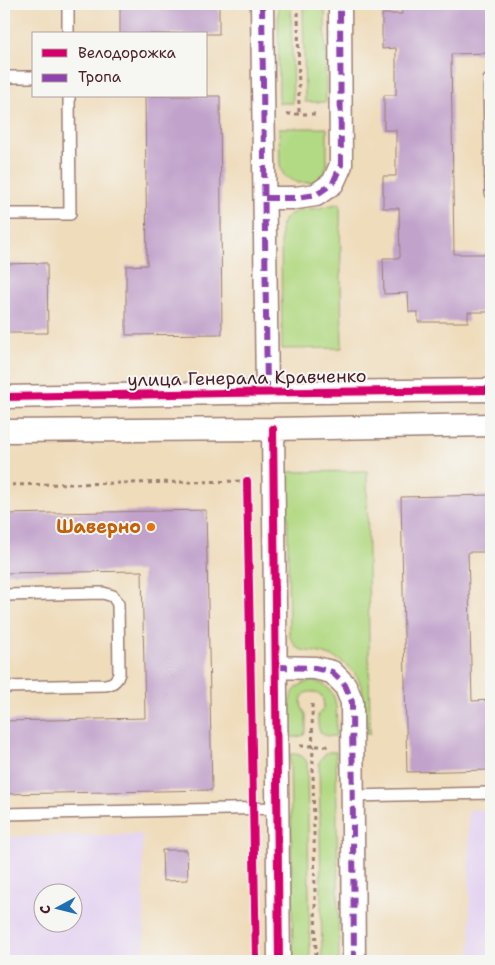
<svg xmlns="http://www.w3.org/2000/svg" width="495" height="965" viewBox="0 0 495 965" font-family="'Shantell Sans',sans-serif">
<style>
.built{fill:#e4d3f1;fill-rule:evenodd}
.green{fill:#b2d983;stroke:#7e7c57}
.building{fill:#c1a2cb}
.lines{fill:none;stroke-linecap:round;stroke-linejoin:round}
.service-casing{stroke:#9c7e73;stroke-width:14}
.minor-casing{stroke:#9c7e73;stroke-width:25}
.path{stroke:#9c7e73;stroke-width:3;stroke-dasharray:4 4;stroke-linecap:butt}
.service{stroke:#fff;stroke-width:11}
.minor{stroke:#fff;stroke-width:22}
.quiet{stroke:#8e44ad;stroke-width:6;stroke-dasharray:12 6;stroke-linecap:butt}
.cycleway-casing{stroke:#f6f6f2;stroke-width:11}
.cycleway{stroke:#d6006c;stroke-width:8}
.food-dot{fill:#e8710a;stroke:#f6f6f2;stroke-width:2}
.labels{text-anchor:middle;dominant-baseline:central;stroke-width:4;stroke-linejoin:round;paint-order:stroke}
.street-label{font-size:18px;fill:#4a1f2b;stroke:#f6f6f2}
.food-label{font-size:18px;font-weight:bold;fill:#c56008;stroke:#f6f6f2;text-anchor:end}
</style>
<rect width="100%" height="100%" fill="#f6f6f2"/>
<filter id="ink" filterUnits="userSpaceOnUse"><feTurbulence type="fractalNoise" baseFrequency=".02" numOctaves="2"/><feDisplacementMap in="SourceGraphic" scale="10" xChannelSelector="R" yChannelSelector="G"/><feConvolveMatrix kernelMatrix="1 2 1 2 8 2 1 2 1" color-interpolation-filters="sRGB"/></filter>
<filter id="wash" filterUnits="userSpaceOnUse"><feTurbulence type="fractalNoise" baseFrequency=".0096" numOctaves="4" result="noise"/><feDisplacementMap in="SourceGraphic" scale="20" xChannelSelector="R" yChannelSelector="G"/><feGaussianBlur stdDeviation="1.12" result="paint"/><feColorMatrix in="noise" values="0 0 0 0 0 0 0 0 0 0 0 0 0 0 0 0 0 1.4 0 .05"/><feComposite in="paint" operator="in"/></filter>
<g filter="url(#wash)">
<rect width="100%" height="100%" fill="#efdcbb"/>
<path class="built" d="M468,810H491V961H471Z
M142,834L145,961H4V837ZM42,892H72V922H42Z"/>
<path class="green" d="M278,4H291L293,103H279Z
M303,4H325L326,102H305Z
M279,128H327V165L323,176L313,182L298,183L284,176L280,165Z
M340,203L342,348L282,349L281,227L286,217L298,210L320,208Z
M367,471L370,734H365C365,723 366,711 364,699C361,671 342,657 316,652C299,650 297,651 289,635L287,472Z
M312,681C342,686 336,713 336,736C318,737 318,731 318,715C325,708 324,704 322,696C319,695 316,692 313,692C300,690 298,706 306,714V729L304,735L297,737H290C290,715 282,686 312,681Z
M328,752H336L339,961H322L319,762L323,756Z
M290,754C299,754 302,755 307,762L310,961H293Z"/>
<g id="blocks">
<path class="building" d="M120,4H219V34H120Z
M401,4H491V53L451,54L454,254H491V312H468V322H418V312H409L408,293L384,294L383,258H400L399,208H383V176H396V130H384V95H396V48L382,49V14H402Z
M145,96H220L222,334L126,335V266L147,265Z
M47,263L48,333H4V264Z
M491,495V552H468L472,701L491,700V770L407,772L401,497Z
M206,510L212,790L4,794V721L145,718L142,571L4,573V514Z
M162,850H187L188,880L163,881Z"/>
</g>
</g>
<g filter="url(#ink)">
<use href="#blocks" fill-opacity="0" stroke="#9c7e73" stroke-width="1"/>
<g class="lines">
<g class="service-casing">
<path id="service" d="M68,4V34
M4,77H34
M491,80H489L491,193
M4,214H70L69,96
M4,595L103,593L113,596L118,604L119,673C117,681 113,684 105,685L4,687
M352,796L491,793
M4,814L278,808"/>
</g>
<g class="minor-casing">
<path id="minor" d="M262,4L267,393
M265,198H296L316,195L333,183L341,165L340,4
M4,397L227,393L491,390
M273,429L279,961
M4,431L273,429L491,425
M276,667L315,668L332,672L345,685L352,702L354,961"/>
</g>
<path class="path" d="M298,4L299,114
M287,114H318
M4,485L247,481
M312,704L316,961
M300,746H329"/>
<use href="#service" class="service"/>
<use href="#minor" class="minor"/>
<path class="quiet" d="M262,4L267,393
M265,198H296L316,195L333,183L341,165L340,4
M276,667L315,668L332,672L345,685L352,702L354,961"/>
<g class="cycleway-casing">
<path id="cycleway" d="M4,397L227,393L491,390
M273,429L279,961
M247,481L256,961"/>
</g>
<use href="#cycleway" class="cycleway"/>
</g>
</g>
<circle class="food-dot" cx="151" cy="527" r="5"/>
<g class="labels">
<g class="street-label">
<text transform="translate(247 378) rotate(-1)">улица Генерала Кравченко</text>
</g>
<g class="food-label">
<text x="141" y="527">Шаверно</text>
</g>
</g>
<rect width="495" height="965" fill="none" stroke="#f6f6f2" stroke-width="20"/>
<rect x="32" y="32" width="175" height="65" fill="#f6f6f2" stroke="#b1a0a2"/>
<rect x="42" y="49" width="25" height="8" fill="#d6006c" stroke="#b1a0a2"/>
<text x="78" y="58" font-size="15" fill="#4a1f2b">Велодорожка</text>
<rect x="42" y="74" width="25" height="8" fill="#8e44ad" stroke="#b1a0a2"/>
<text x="78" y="82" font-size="15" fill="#4a1f2b">Тропа</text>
<g transform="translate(58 908) rotate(263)"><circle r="24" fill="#f6f6f2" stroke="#b1a0a2"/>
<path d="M0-4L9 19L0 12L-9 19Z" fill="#1f6fb2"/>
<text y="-8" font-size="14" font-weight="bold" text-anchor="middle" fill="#4a1f2b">С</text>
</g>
</svg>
